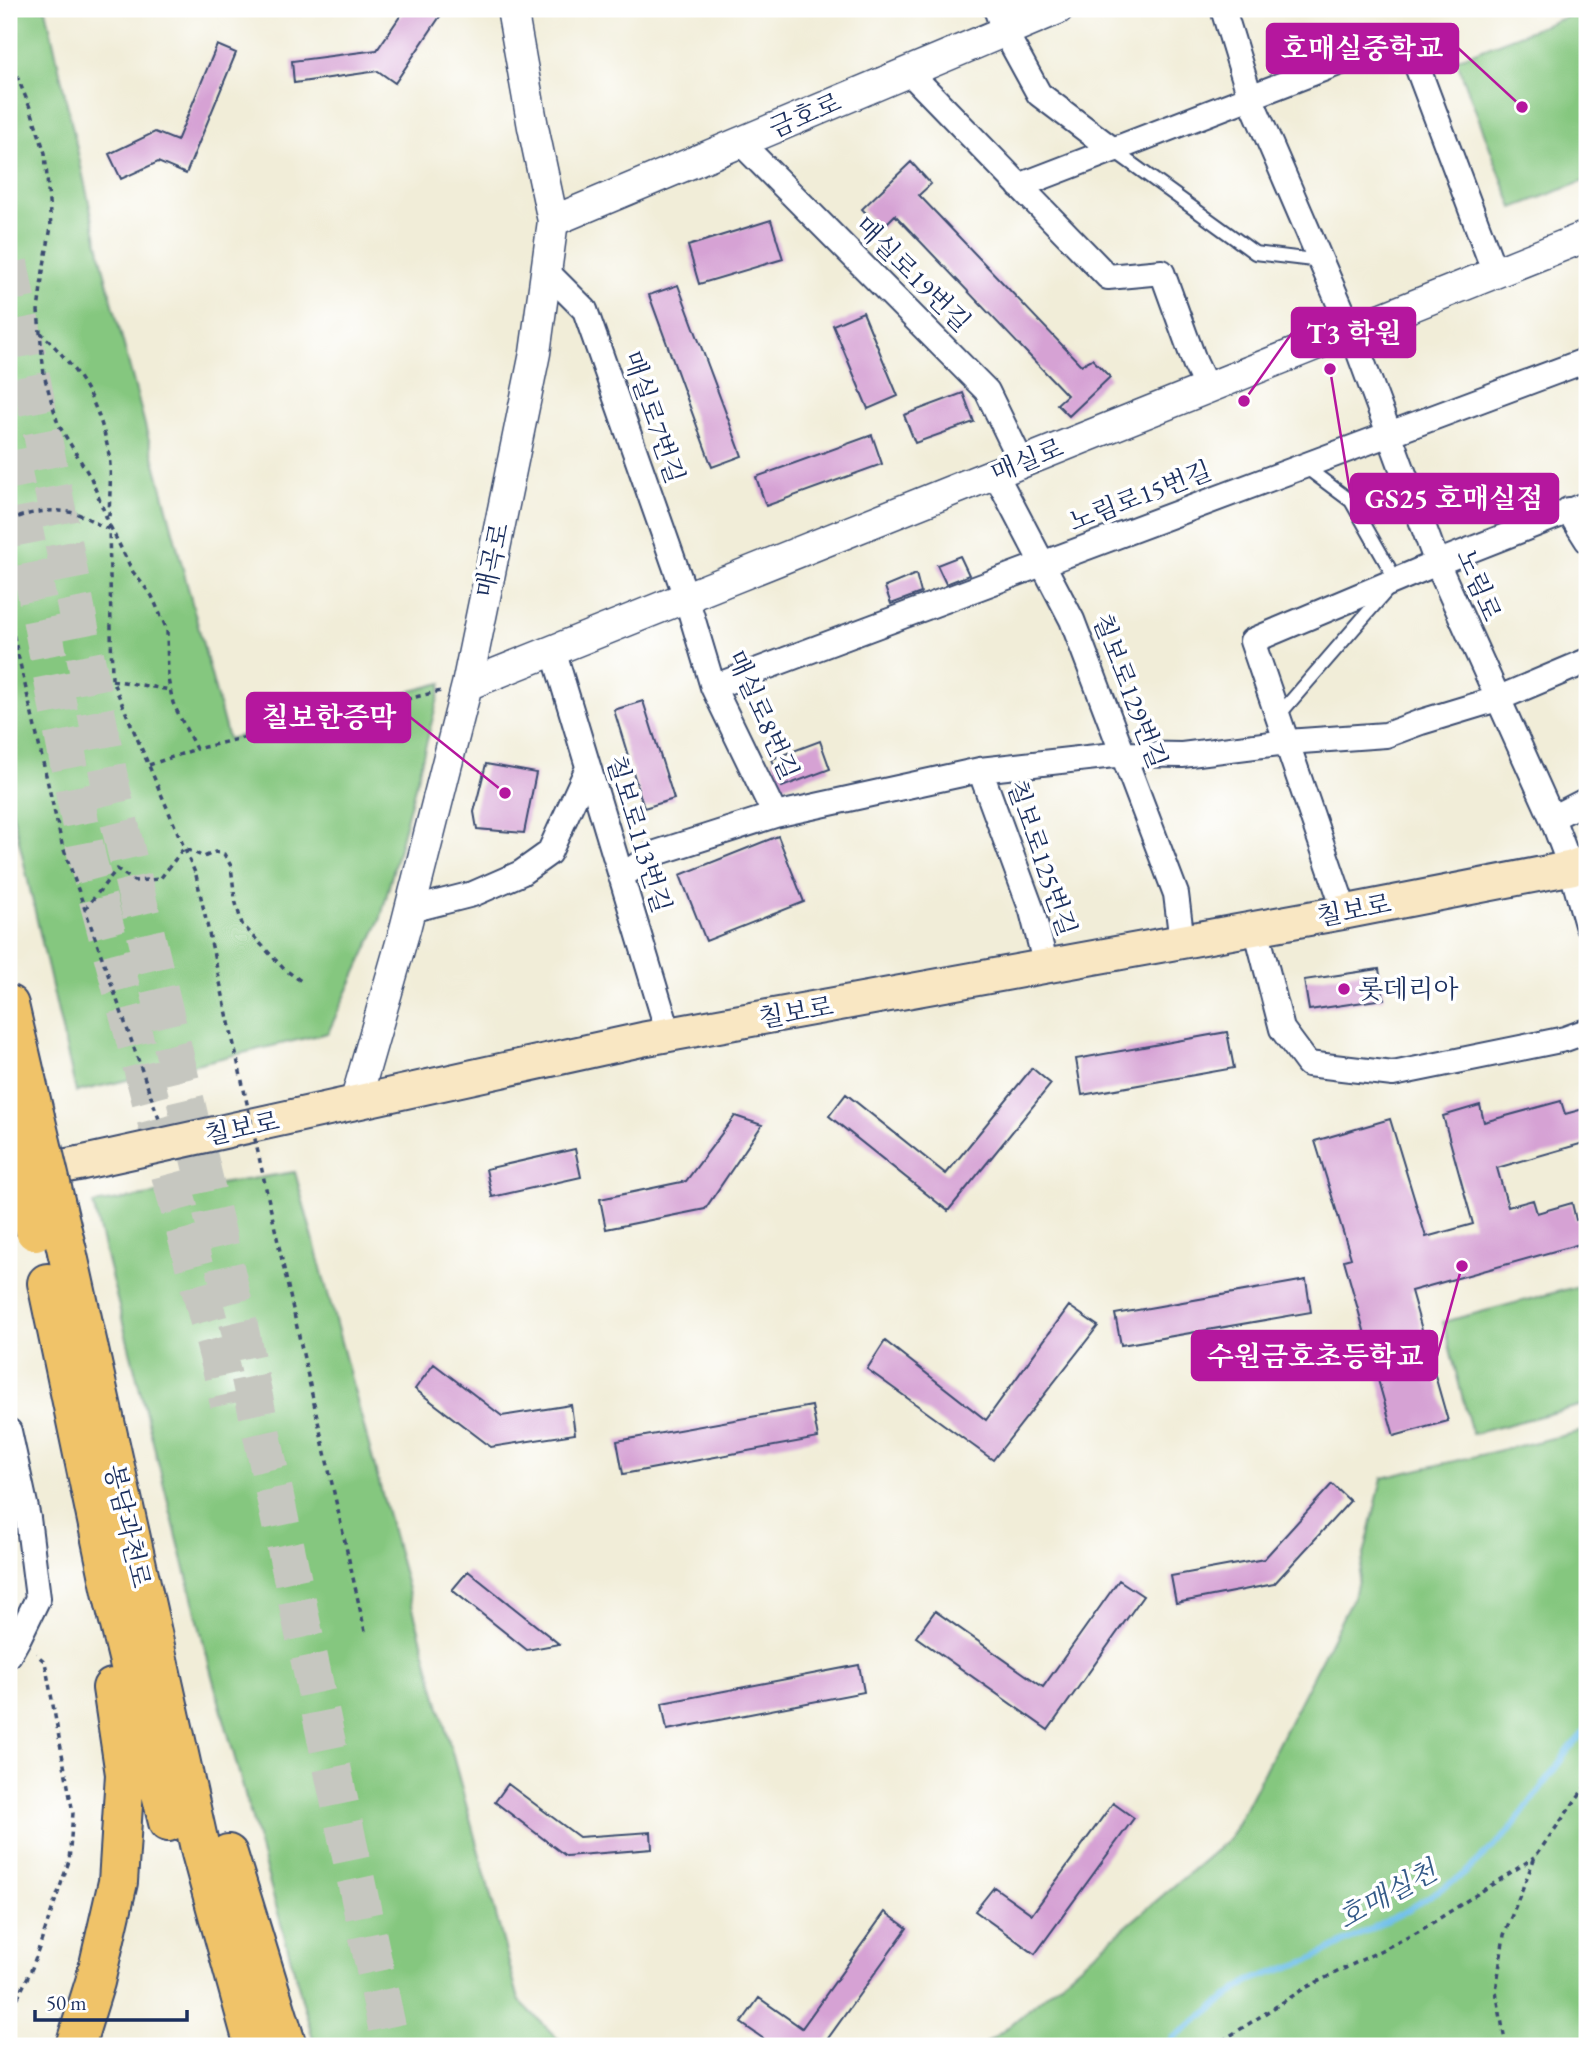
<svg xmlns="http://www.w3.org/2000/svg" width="1596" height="2055" viewBox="0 0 1596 2055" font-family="'EB Garamond','Noto Serif KR',serif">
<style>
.green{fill:#85c77f;stroke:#507b6e;stroke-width:2}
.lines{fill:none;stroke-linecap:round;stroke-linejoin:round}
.stream{stroke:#6ebfe9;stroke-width:6}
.building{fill:#d6a2d4}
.motorway-tunnel{stroke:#c6c7c0;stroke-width:38;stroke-dasharray:38 19;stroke-linecap:butt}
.service-casing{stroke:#3b4c70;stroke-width:16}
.minor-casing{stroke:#3b4c70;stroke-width:28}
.tertiary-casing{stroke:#3b4c70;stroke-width:33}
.secondary-casing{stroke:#3b4c70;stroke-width:37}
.trunk-casing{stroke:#3b4c70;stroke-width:42}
.path{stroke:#3b4c70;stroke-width:3.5;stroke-dasharray:5 5;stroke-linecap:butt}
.service{stroke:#fff;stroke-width:12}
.minor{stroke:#fff;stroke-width:24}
.tertiary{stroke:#fff;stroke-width:30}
.secondary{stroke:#f9e7c3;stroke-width:33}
.trunk{stroke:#f0c369;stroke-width:38}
.trunk-bridge-casing{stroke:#3b4c70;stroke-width:42;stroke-linecap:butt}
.path-bridge{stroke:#3b4c70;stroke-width:3.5;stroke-dasharray:5 5;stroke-linecap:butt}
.trunk-bridge{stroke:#f0c369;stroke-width:38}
.poi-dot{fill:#b5179e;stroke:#fff;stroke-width:2.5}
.labels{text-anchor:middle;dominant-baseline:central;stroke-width:7;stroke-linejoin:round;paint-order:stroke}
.street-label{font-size:26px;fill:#1b2f5e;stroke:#fff}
.poi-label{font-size:26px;fill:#1b2f5e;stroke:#fff;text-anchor:start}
.water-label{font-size:28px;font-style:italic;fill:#345a88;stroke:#fff}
.leader{fill:none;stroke:#b5179e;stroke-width:2.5}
.callout-dot{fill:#b5179e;stroke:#fff;stroke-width:2.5}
.callout{fill:#b5179e;stroke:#b5179e;stroke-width:2.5}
.callout-label{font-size:28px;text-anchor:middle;font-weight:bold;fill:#fff}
</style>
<rect width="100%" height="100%" fill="#fff"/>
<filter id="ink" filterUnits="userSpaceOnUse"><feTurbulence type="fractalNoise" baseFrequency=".0143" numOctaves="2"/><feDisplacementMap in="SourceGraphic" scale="14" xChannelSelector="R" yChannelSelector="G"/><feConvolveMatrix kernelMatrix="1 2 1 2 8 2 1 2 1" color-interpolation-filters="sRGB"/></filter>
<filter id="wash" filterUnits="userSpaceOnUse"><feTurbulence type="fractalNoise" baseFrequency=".00686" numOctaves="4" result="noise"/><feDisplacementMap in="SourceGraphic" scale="28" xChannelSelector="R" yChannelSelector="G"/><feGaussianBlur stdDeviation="1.57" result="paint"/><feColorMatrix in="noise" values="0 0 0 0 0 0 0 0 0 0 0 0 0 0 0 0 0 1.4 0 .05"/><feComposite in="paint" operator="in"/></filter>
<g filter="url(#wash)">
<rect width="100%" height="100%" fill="#f1edd8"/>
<path class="green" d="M9,9H46L104,270L228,739L442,683L380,921L328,1033L76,1092L9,797Z
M1587,9V180L1513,208L1456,59Z
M295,1172L519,2000L560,2041L572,2046H315L212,1676L93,1204Z
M1587,1284V1404L1472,1434L1443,1322Z
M1587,1430V2046H982L1007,2028L1230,1838L1355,1593L1382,1478Z"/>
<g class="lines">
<path class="stream" d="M1167,2046L1173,2038L1249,1981L1310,1960L1406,1911L1463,1875L1508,1833L1570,1748L1587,1729"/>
</g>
<g id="blocks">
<path class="building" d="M405,9H445L395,83L378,71L294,83L292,61L377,50Z
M217,45L236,53L186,174L158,162L121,179L109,154L155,132L177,141Z
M911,162L931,184L919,195L1081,365L1092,359L1110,377L1069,416L1057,404L1067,395L895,215L881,229L862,209Z
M771,220L783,259L699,284L688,246Z
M678,285L742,456L712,467L649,295Z
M863,312L898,396L868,409L833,325Z
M963,393L974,422L915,443L904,415Z
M872,435L882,464L766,506L756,477Z
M960,556L969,575L946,584L937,565Z
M916,574L921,593L891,604L885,587Z
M643,701L674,799L644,808L614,710Z
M820,741L830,769L782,787L772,759Z
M486,764L536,773L524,833L477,829L474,812Z
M778,836L804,902L706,941L680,875Z
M1379,969L1384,999L1309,1010L1304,980Z
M1227,1032L1234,1068L1082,1095L1076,1059Z
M1032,1068L1051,1084L948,1211L829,1116L846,1094L946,1174Z
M1561,1101L1565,1114L1587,1108V1142L1497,1168L1508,1207L1533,1200L1537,1213L1572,1203L1576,1220L1587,1217V1242L1411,1291L1448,1421L1394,1436L1344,1260L1351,1258L1315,1141L1390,1119L1426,1237L1473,1224L1443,1116L1480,1105L1484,1122Z
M735,1116L762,1125L705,1209L606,1229L600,1199L686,1181Z
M575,1149L581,1177L492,1197L486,1169Z
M1306,1280L1311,1312L1121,1345L1115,1314Z
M1069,1306L1098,1326L993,1460L867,1369L885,1341L986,1420Z
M434,1364L502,1416L571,1405L575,1434L491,1447L415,1389Z
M812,1406L818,1438L623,1474L617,1441Z
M1332,1484L1350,1501L1274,1584L1176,1603L1171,1576L1264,1559Z
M468,1571L559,1644L527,1650L452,1590Z
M1119,1580L1143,1596L1048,1730L916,1637L935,1611L1043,1687Z
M859,1665L864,1692L667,1730L662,1703Z
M508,1784L579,1837L651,1832L652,1849L566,1856L495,1802Z
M1113,1803L1134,1818L1035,1954L975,1911L994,1887L1032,1914Z
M885,1912L907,1928L824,2044L827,2046H774L741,2023L759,1998L802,2028Z"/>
</g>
</g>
<g filter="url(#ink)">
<use href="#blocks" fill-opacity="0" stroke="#3b4c70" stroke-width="2"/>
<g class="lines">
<path class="motorway-tunnel" d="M9,263L110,783L239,1326L391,2046
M9,451L87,858L221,1368L229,1404"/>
<g class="service-casing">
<path id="service" d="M1113,150L1255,253L1321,261
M1278,716L1396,580L1351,501L1304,466"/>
</g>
<g class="minor-casing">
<path id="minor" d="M996,9L1004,30L1039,94L1113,150
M1223,9L1250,97L1351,331L1437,563L1552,818L1571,868L1587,925
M908,71L1108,277L1162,272L1195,363L1207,388
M740,142L987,391L1022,463
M1019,186L1406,37L1495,273
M545,270L585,310L686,597L713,687L775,815
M995,473L1072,620L1176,894L1182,942
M1568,510L1587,540
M553,650L669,1035
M713,687L1587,360
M980,770L1032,911L1046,966
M1552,818L1587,800
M621,877L653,854L775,815L980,770L1123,754L1182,755L1287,742L1386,735L1421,722L1497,699L1587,661
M410,910L473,894L521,873L549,853L588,768
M1345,912L1252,641L1437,563L1587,504
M1256,928L1282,1029L1308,1064L1393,1074L1565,1039L1587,1031
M9,1431L28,1518L38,1598L18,1639L9,1655"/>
</g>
<g class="tertiary-casing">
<path id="tertiary" d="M553,221L1058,9
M467,685L1587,236
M355,1103L405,929L467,685L535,353L553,221L533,127L512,9"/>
</g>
<g class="secondary-casing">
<path id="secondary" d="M21,1174L81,1163L644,1039L1345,912L1571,868L1587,862"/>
</g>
<g class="trunk-casing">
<path id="trunk" d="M9,1005L35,1117
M67,1251L201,1853L254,2046
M47,1283L112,1592L168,1822
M228,1854L287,2046
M75,2046L95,1982L118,1882L125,1774L112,1688"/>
</g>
<path class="path" d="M9,57L31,110L45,153L51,227L43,271L38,311L44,375L58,424L91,478L109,524L112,680L196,875
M40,332C78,368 100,403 109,455C112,476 109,500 109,521
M9,521C28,512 53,508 74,513C86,516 99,526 109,529
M110,526L133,572L152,596L167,630L168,679L173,703L196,749L441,691
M9,616L62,844L159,1119
M112,680L170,690
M149,765L196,749
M85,909L117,869L134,881L160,879L184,848L204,857L215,852L224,854L231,866L235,900L242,924L284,969L304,983
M9,2016L32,1968L69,1861L73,1813L45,1662L36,1654
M1214,2046L1305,1988L1418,1932L1535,1857
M1506,2046L1496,1991L1504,1935L1535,1857L1587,1784"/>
<use href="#service" class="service"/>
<use href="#minor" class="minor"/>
<use href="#tertiary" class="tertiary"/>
<use href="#secondary" class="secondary"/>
<use href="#trunk" class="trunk"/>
<g class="trunk-bridge-casing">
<path id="trunk-bridge" d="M35,1117L67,1251
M9,1124L35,1231"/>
</g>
<path class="path-bridge" d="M196,875L366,1636"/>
<use href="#trunk-bridge" class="trunk-bridge"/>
</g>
</g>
<circle class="poi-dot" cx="1344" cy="989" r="7"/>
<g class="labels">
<g class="street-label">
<text transform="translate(805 115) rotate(-23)">금호로</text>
<text transform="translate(913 274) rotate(45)">매실로19번길</text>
<text transform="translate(654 417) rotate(71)">매실로7번길</text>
<text transform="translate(1027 460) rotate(-22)">매실로</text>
<text transform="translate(1140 496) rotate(-21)">노림로15번길</text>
<text transform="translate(492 560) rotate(-78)">매곡로</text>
<text transform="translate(1479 585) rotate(67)">노림로</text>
<text transform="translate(1130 691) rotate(69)">칠보로129번길</text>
<text transform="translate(763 715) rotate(66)">매실로8번길</text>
<text transform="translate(639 834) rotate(73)">칠보로113번길</text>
<text transform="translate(1042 858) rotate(71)">칠보로125번길</text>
<text transform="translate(1354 910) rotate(-11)">칠보로</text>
<text transform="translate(796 1012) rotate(-10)">칠보로</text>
<text transform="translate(242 1128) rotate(-12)">칠보로</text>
<text transform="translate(128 1526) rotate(77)">봉담과천로</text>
</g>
<g class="poi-label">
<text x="1358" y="989">롯데리아</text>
</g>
<g class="water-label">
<text transform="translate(1387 1894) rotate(-29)">호매실천</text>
</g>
</g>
<path class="leader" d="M1522 107L1458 48M1244 401L1292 333M1330 369L1351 498M505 793L410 717M1462 1266L1437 1356"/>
<g class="callout-dot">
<circle cx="1522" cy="107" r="7"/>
<circle cx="1244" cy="401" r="7"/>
<circle cx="1330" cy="369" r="7"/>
<circle cx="505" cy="793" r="7"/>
<circle cx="1462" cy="1266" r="7"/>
</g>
<g class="callout">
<rect x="1267" y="24" width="191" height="49" rx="7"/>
<rect x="1292" y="308" width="123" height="49" rx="7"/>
<rect x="1351" y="474" width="207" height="49" rx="7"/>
<rect x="247" y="693" width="163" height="49" rx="7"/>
<rect x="1192" y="1331" width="245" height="49" rx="7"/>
</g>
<g class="callout-label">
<text x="1362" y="58">호매실중학교</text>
<text x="1354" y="343">T3 학원</text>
<text x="1454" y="508">GS25 호매실점</text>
<text x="329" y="727">칠보한증막</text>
<text x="1315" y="1366">수원금호초등학교</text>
</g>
<rect width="1596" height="2055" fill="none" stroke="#fff" stroke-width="35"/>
<path d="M35 2010v10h152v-10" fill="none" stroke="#1b2f5e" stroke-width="3.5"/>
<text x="46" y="2010" font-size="21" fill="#1b2f5e" stroke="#ffffff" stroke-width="5" paint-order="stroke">50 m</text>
</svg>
